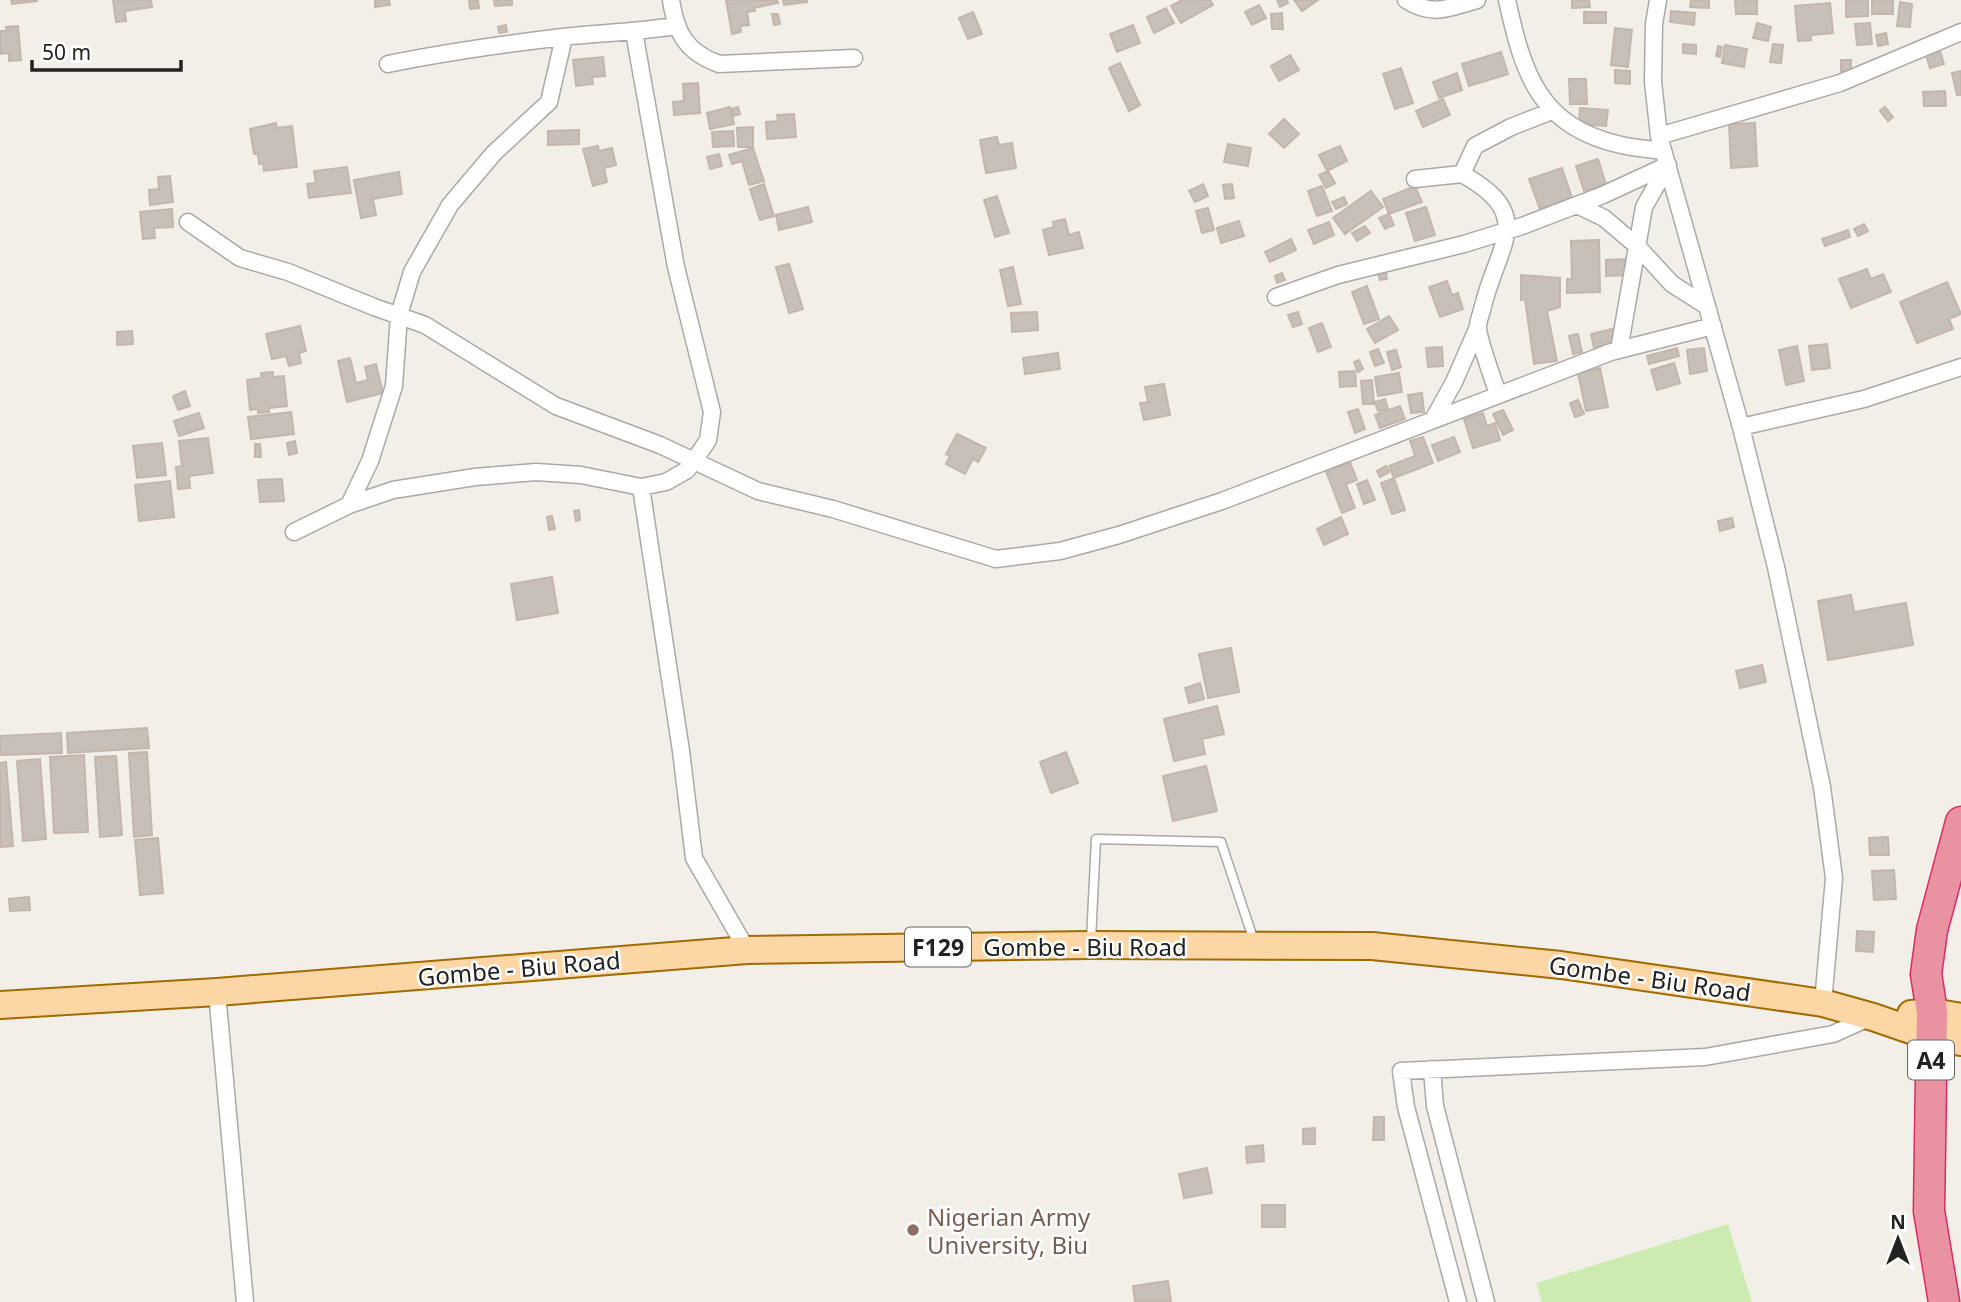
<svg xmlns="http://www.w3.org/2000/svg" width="1961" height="1302" viewBox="0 0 1961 1302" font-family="'Noto Sans',sans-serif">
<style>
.grass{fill:#cdebb0}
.building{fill:#c7bfb8;stroke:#c4b6ab;stroke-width:2}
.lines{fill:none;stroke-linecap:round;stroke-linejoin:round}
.lane-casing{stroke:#a9a9a9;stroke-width:11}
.street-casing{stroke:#a9a9a9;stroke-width:19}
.primary-casing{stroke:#a06b00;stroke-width:30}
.highway-casing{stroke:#dc2a67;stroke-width:33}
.lane{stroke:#fff;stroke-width:8}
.street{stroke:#fff;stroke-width:16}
.primary{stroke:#fcd6a4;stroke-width:26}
.highway{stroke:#e892a2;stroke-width:30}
.education-dot{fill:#8d6e63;stroke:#fff;stroke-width:2.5}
.labels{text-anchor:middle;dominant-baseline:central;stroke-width:5;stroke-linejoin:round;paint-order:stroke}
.shield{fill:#fff;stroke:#646464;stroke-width:2}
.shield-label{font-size:23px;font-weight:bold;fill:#222}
.street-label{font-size:24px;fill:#222;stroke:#fff}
.education-label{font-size:24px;fill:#785e54;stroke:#fff;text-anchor:start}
</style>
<rect width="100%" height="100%" fill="#f2efe9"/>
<path class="grass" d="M1728,1224L1752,1302H1542L1536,1283Z"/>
<path class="building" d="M11,0H37V1L12,4Z
M113,0H151L152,7L125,11L126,21L116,22Z
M375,0H389L390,5L375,7Z
M478,0L479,8L470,9L469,1Z
M494,0H512V5L495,6Z
M726,0H777L778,3L754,8L755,11L747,12L749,25L740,26L741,32L732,34Z
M783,0H807V2L784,5Z
M1182,0H1210L1213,5L1181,23L1171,6Z
M1277,0H1287L1288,3L1280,7Z
M1294,0H1318L1302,11Z
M1572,0H1589L1590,7L1572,8Z
M1691,0H1709V8L1690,7Z
M1735,0H1757V14H1736Z
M1846,0H1868V16L1846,17Z
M1872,0H1893V14H1872Z
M1900,2L1912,4L1910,27L1897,26Z
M1830,3L1833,33L1811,35V40L1798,41L1795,6Z
M1259,5L1266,18L1252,25L1245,12Z
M1166,8L1174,23L1154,33L1147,17Z
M1671,11L1695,13L1694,25L1670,22Z
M973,12L982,34L968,39L959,18Z
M1584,12H1606V23H1584Z
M1282,13L1283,29H1272L1271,14Z
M772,14H778L780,24L774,25Z
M1757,23L1771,27L1768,41L1753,38Z
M1870,23L1872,44L1857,45L1855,24Z
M506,25L507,32L499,33L498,27Z
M1133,25L1140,43L1117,52L1110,34Z
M18,26L21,60L9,61V53L0,54V31H7L6,27Z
M1615,28L1632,30L1628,67L1611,65Z
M1886,33L1888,44L1878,46L1876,35Z
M1683,44L1696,45V54L1683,53Z
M1773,44L1783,45L1781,63L1770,62Z
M1725,45L1747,49L1744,67L1722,63Z
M1718,46L1722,47L1720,57L1716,56Z
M1940,51L1944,64L1930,68L1926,55Z
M1501,52L1508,74L1469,86L1462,64Z
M1290,55L1299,70L1279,81L1271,66Z
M603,57L605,76L592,77L593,84L576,86L573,60Z
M1841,60H1851V71H1841Z
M1120,63L1140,105L1129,111L1109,68Z
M1401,68L1413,103L1395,109L1383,74Z
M1615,70L1630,71V84L1615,83Z
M1961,71V95H1957L1952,73Z
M1457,73L1462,90L1439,98L1433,82Z
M1569,79H1586L1587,104H1570Z
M698,83L700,113L674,115L673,102L684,101L683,84Z
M1945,91L1946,106H1924L1923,92Z
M1443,99L1450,115L1423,127L1416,111Z
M730,107L734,124L710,129L707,113Z
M738,107L740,114L734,116L732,109Z
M1885,107L1893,117L1888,121L1880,111Z
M1580,108L1608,110L1606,126L1579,124Z
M794,114L796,137L767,139L766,122L778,121L777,115Z
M1284,119L1299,134L1284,148L1269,134Z
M276,123L277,128L292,126L297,167L264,171L263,163L259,164L258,154H254L250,129Z
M1755,123L1757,166L1731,168L1729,124Z
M753,127V147H738L737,128Z
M579,130V144L548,145V131Z
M733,131L734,146L713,147L712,132Z
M997,137L999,145L1012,143L1016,168L986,173L980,140Z
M1228,144L1251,148L1248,166L1224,162Z
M598,146L599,151L612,148L616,165L604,168L607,182L593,186L583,149Z
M1340,146L1347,161L1327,171L1319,155Z
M753,148L764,181L749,185L742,161L732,164L729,155Z
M719,154L722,166L710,169L707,157Z
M1598,159L1606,184L1584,191L1576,166Z
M347,167L351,193L309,198L307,184L316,183L314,171Z
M1562,168L1572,198L1540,209L1529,179Z
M1328,171L1335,183L1326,188L1319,175Z
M399,172L402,194L373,199L376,215L361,218L354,180Z
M170,176L173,202L150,205L149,190L159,189L158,177Z
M764,184L774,216L760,220L750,189Z
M1203,184L1208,196L1195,202L1189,191Z
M1232,184L1234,198L1225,199L1223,185Z
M1322,186L1332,211L1317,216L1308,191Z
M1415,186L1422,202L1389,214L1383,199Z
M1371,191L1383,207L1345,234L1333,218Z
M997,196L1009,233L995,237L984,200Z
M1344,197L1347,204L1336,209L1332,202Z
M808,207L812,222L779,230L776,215Z
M1426,207L1435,235L1415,241L1406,213Z
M1208,208L1214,230L1202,233L1196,211Z
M172,209L173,227L154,228L155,238L143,239L140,212Z
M1389,214L1394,225L1385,229L1379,218Z
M1065,219L1069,235L1079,232L1083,248L1049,255L1043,230L1054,227L1053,222Z
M1239,221L1244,236L1221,243L1217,228Z
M1329,222L1334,235L1314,244L1308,230Z
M1864,224L1868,231L1858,236L1854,229Z
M1365,226L1370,233L1357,241L1352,233Z
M1848,230L1850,237L1825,246L1822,239Z
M1291,239L1296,250L1270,262L1265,252Z
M1599,240L1600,292L1567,293V279H1572L1571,241Z
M1628,259L1629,275L1606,276V260Z
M789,264L803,309L789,313L776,267Z
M1013,267L1021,304L1008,306L1000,270Z
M1867,269L1871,279L1883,274L1891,292L1851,308L1839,279Z
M1386,272L1387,279L1380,280L1378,274Z
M1282,273L1285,280L1277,283L1275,276Z
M1521,275L1560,278V307L1547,311L1557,361L1534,364L1525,299L1521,300Z
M1447,281L1452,295L1458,293L1463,309L1440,317L1429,287Z
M1947,282L1961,314L1949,319L1953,329L1917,343L1900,302Z
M1367,286L1379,319L1364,324L1352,292Z
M1037,312L1038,330L1012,332L1011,313Z
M1298,312L1302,324L1293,327L1288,315Z
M1389,316L1398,330L1375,343L1367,329Z
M1322,323L1331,347L1318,352L1309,328Z
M300,326L306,351L299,353L301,363L289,366L286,356L272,359L266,334Z
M1612,329L1615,343L1594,348L1591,334Z
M132,331L133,344L117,345V332Z
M1578,334L1582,352L1573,354L1569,336Z
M1827,344L1830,368L1812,370L1809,346Z
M1797,346L1804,381L1786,385L1779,350Z
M1442,347L1443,366L1428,367L1426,348Z
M1677,348L1679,356L1649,364L1647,356Z
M1704,348L1707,371L1690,374L1687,350Z
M1378,349L1384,363L1375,366L1370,352Z
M1396,350L1401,367L1392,370L1387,352Z
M1058,353L1060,369L1025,374L1023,358Z
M350,358L356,383L368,380L365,367L376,364L383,393L347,402L338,361Z
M1359,360L1363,369L1358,372L1354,362Z
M1674,363L1680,383L1657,390L1651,370Z
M1600,368L1608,407L1586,411L1578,373Z
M1355,371L1356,386L1340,387L1339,372Z
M273,372V377L284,376L287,406L269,408V412L258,413V409L250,410L247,380L261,378V373Z
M1399,373L1402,392L1378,396L1375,377Z
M1372,380L1374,404H1363L1361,381Z
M1164,384L1170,415L1144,420L1140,403L1148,402L1145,387Z
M185,391L190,406L178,410L173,396Z
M1422,393L1424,412L1411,413L1408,395Z
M1385,399L1388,409L1378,411L1375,402Z
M1578,400L1584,414L1575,417L1570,403Z
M1400,406L1405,419L1380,428L1375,415Z
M1358,409L1365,429L1355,433L1348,412Z
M1503,410L1513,430L1503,435L1493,414Z
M291,412L294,434L251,439L248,417Z
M199,413L204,428L179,436L174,421Z
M1483,413L1487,426L1495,423L1500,440L1473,448L1464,419Z
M957,434L986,448L978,462L973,459L965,474L946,464L950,456L946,454Z
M1423,437L1433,463L1394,478L1389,466L1415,456L1410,441Z
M1454,437L1460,452L1438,461L1432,445Z
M208,438L213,473L189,476L190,488L178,489L176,467L182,466L179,441Z
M295,441L297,453L289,455L287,443Z
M162,443L166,475L137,478L133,446Z
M255,444H260L261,457H255Z
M1350,462L1357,480L1346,484L1355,508L1342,513L1326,471Z
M1386,466L1389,472L1380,477L1377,471Z
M1394,478L1405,510L1392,514L1381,483Z
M282,479L284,501L260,502L258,480Z
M1367,480L1375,500L1364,504L1357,484Z
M170,481L174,517L139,521L135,485Z
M579,510L580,520L576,521L574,511Z
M552,516L555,529L549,530L547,517Z
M1341,517L1348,534L1324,545L1317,529Z
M1732,518L1734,527L1720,531L1718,521Z
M552,577L558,613L517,620L511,584Z
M1851,595L1854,612L1906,603L1913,645L1828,660L1818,601Z
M1231,648L1239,692L1208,698L1199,654Z
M1762,665L1766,682L1740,688L1736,671Z
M1200,683L1204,699L1189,703L1185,688Z
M1217,706L1224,734L1202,739L1205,754L1174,761L1164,719Z
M147,728L149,748L68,753L67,733Z
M61,733L62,753L0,755V736Z
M147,752L152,835L134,837L129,753Z
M1066,752L1078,783L1051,793L1040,762Z
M84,755L88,832L54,833L50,757Z
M116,756L122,835L100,837L95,757Z
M40,759L46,839L23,841L17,761Z
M6,762L13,846L0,847V763Z
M1206,766L1217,811L1173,821L1163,776Z
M1888,837L1889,855H1870L1869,838Z
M158,838L163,893L140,895L135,840Z
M1894,870L1896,899L1874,900L1872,871Z
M29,897L30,910L10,911L9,899Z
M1857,931L1874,932L1873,952L1856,951Z
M1374,1117H1384V1140H1373Z
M1315,1128V1144H1303V1129Z
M1263,1145L1264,1161L1247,1163L1246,1147Z
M1207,1168L1212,1193L1184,1198L1179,1174Z
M1262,1205H1285V1227H1262Z
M1168,1281L1171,1302H1135L1133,1286Z"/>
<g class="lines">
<g class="lane-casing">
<path id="lane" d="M1091,940L1096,839L1221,842L1254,941"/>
</g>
<g class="street-casing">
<path id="street" d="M671,0C676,33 686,52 719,64L854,58
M1406,0C1433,17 1448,8 1477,0
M1507,0C1523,73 1539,127 1621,145C1634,148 1649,149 1663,151
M1658,0L1654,24L1653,82L1659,136L1741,427L1776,567L1822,787L1834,878L1823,1003
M388,64C446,52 504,44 563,37C600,33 637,32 675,26
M1659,136L1840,83L1961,32
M1462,174C1536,215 1499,242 1483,306C1482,312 1478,320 1478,327C1478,339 1493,379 1498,394
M1415,179L1462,174L1475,146L1511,127L1552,111
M1577,205L1604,218L1637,246L1672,284L1705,305
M188,222L240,258L288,272L374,307L425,325L556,406L660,445L758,491L833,509L996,559L1060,551L1119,535L1222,501L1611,352L1713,326
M1276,297L1338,275L1464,244L1522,226L1603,195L1668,165
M1619,350L1644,207L1668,165
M1434,418L1454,382L1478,327
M1741,427L1864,399L1961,367
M641,487L681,751L694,858L747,950
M349,505L370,461L394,386L399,315L412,272L450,205L494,153L549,102L564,37
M294,532L349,505L393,490L475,477L536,472L581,475L641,487L666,482L687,470L694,461L708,440L712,412L676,267L634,32
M217,992L245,1302
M1432,1069L1435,1106L1486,1302
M1458,1302L1406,1107L1401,1071L1705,1057L1833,1034L1871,1017"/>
</g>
<g class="primary-casing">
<path id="primary" d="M0,1005L217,992L747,950L1090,945L1372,946L1561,965L1823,1003L1873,1017L1931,1037L1961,1042
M1911,1014L1932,1012L1961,1017"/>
</g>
<g class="highway-casing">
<path id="highway" d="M1944,1302L1929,1211L1932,1012L1926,974L1932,930L1961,822"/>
</g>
<use href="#lane" class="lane"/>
<use href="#street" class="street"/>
<use href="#primary" class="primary"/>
<use href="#highway" class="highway"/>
</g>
<circle class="education-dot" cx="913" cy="1230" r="7"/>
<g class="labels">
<g class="shield">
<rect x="905" y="927.5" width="66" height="39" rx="5"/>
<rect x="1908" y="1040.5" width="46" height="39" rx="5"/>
</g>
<g class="shield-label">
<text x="938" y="947">F129</text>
<text x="1931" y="1060">A4</text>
</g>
<g class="street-label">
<text x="1085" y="946">Gombe - Biu Road</text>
<text transform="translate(519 968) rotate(-5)">Gombe - Biu Road</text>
<text transform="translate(1650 978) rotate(8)">Gombe - Biu Road</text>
</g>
<g class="education-label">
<text x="927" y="1216">Nigerian Army<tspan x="927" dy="28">University, Biu</tspan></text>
</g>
</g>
<g transform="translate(1898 1239)" stroke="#ffffff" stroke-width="5" paint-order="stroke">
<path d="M0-5L12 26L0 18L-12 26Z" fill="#222222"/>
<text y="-10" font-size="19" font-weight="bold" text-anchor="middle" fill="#222222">N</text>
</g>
<path d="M32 60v10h149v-10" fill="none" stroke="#222222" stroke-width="3.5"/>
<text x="42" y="60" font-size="21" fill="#222222" stroke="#ffffff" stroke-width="5" paint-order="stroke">50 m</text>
</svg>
